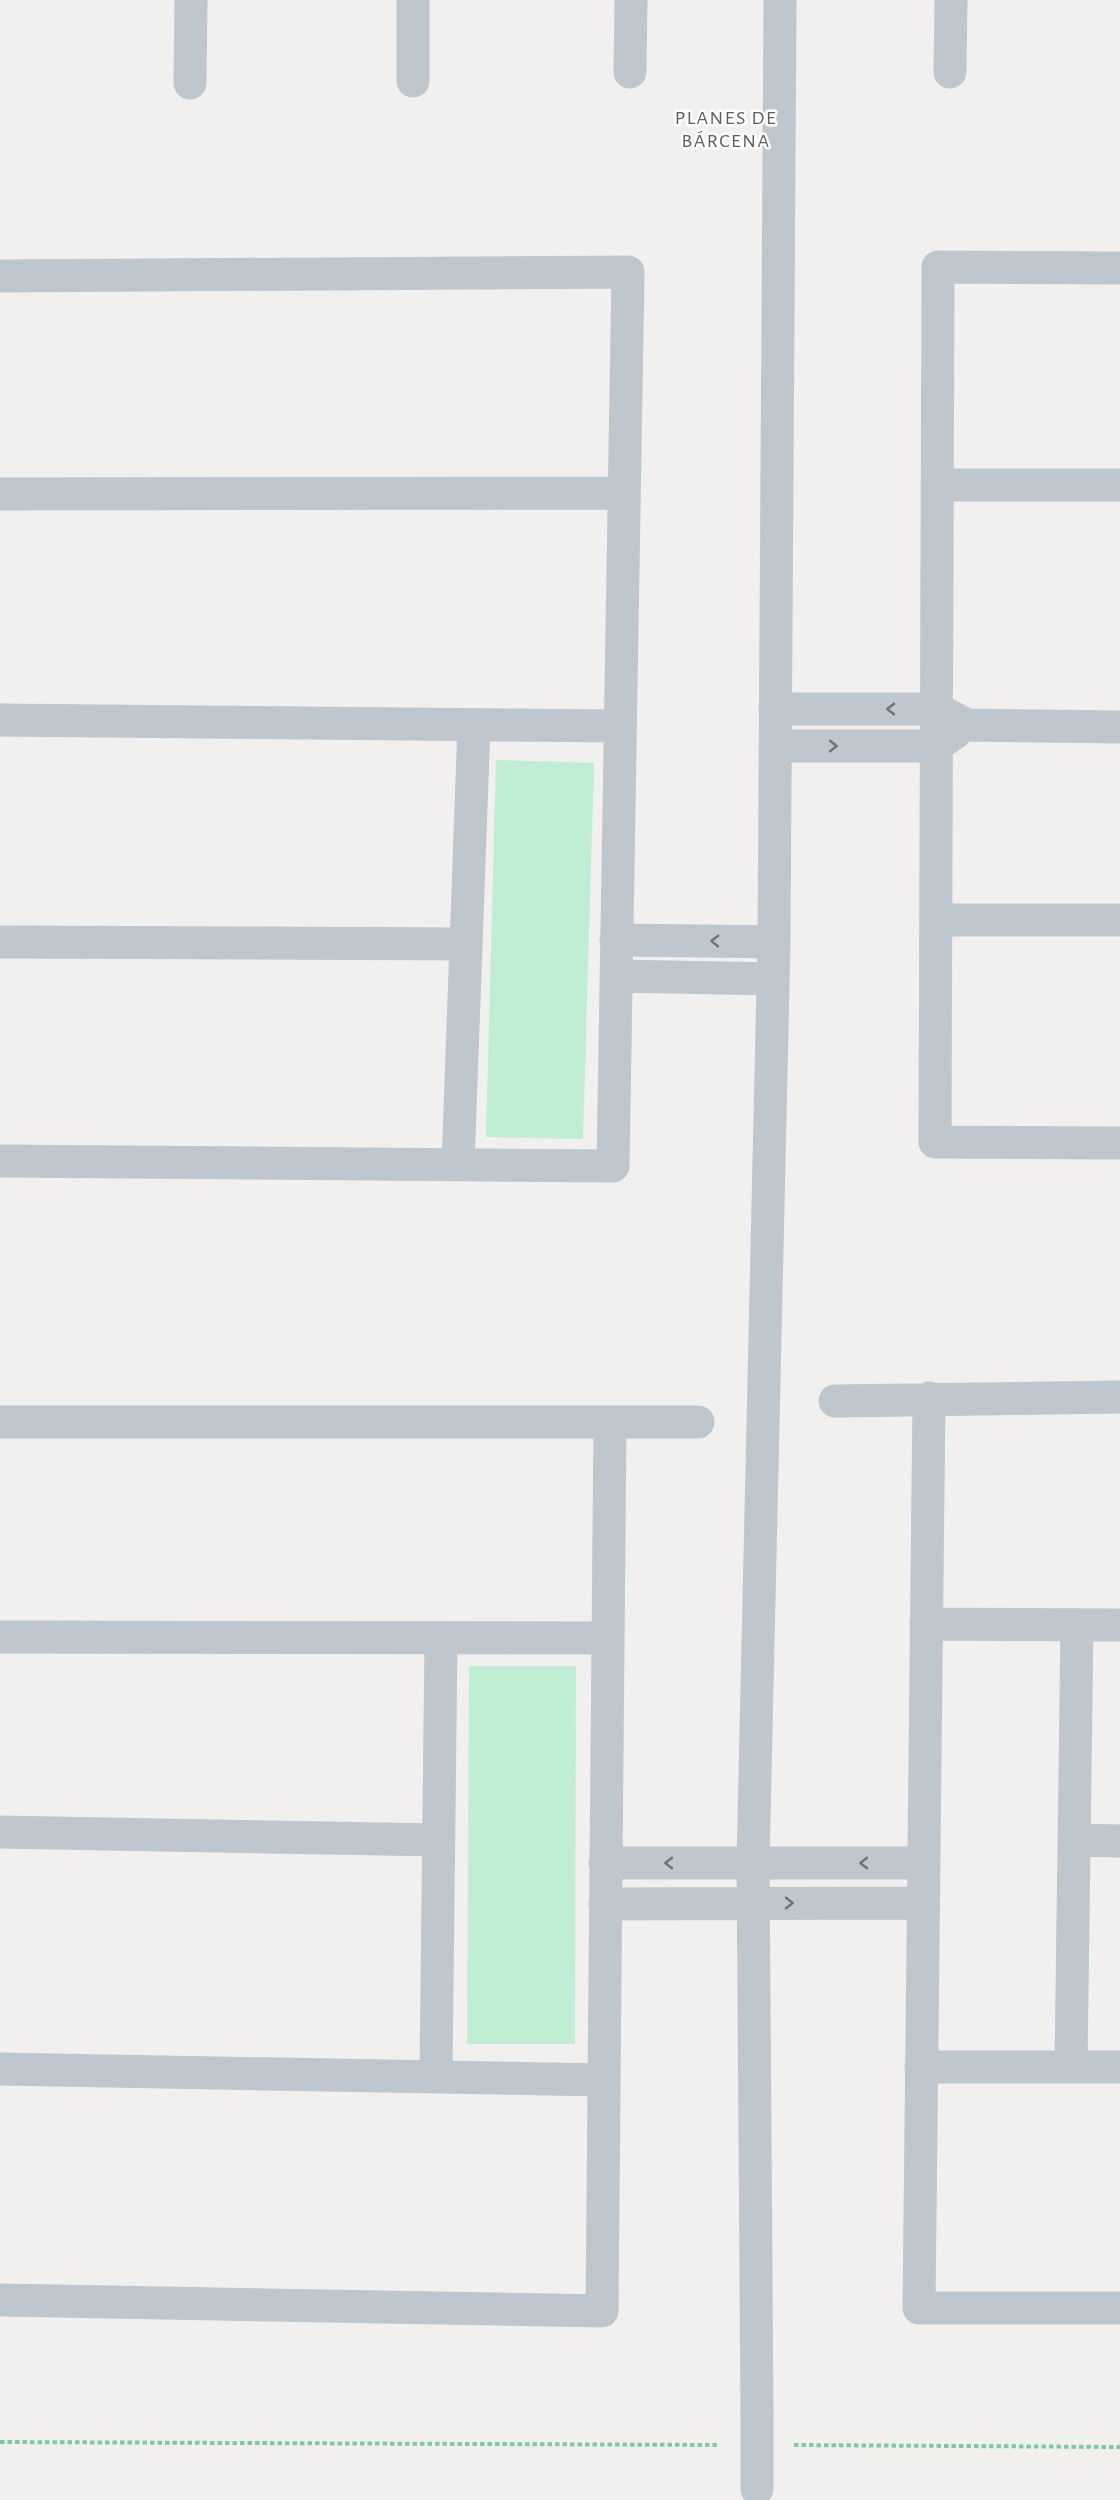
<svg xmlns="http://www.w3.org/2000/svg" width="1120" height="2500" viewBox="0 0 1120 2500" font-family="'Alegreya Sans',sans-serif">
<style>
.green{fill:#bfeed2}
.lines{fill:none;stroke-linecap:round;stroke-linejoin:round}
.path{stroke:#78cba3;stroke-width:4;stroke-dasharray:4.5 3;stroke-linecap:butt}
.minor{stroke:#bec6ce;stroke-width:33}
.minor-bridge{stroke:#bec6ce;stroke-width:33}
.oneway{stroke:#6b757e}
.labels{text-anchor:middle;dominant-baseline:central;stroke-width:5;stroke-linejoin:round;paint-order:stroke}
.neighbourhood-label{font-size:20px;letter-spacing:1.5px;fill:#5c6064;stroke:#fff}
</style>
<rect width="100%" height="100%" fill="#f2efef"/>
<path class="green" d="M496,760L594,763L583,1139L486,1137Z
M469,1666H576L575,2044H467Z"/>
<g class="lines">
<path class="path" d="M0,2442L720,2445
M794,2445L1120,2447"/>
<path class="minor" d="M413,0V81
M630,72L631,0
M950,72L951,0
M190,83L191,0
M1120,268L938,267L935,1142L1120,1143
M0,276L628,272L613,1166L0,1161
M937,485H1120
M0,494L624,493
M775,709H936L967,725L1120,727
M0,720L620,726
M775,746H936L955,733
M936,920H1120
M616,940L774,942
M0,942L466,944
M616,976L773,979
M458,1165L474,725
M929,1398L919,2308H1120
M835,1401L1120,1397
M0,1422H698
M926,1624L1120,1625
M0,1637L608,1638
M0,1832L439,1840
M1074,1840L1120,1841
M605,1863H922
M605,1904L922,1903
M921,2067H1120
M1071,2067L1077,1625
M0,2069L604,2080
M436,2077L441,1638
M0,2300L602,2311L610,1422
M757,2413L753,1863L774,942L780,0"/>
<path class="minor-bridge" d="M757,2413V2489"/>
</g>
<defs><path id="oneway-chevron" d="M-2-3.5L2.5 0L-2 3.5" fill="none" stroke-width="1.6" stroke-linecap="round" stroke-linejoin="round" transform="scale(1.5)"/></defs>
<g class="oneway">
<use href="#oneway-chevron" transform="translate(891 709) rotate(180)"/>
<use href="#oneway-chevron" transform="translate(833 746)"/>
<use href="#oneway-chevron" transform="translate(715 941) rotate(-179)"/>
<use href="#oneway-chevron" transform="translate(669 1863) rotate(-180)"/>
<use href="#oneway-chevron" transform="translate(864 1863) rotate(180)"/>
<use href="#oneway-chevron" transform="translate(789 1903)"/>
</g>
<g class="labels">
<g class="neighbourhood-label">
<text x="726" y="118">PLANES DE<tspan x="726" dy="23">BÁRCENA</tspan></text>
</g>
</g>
</svg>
